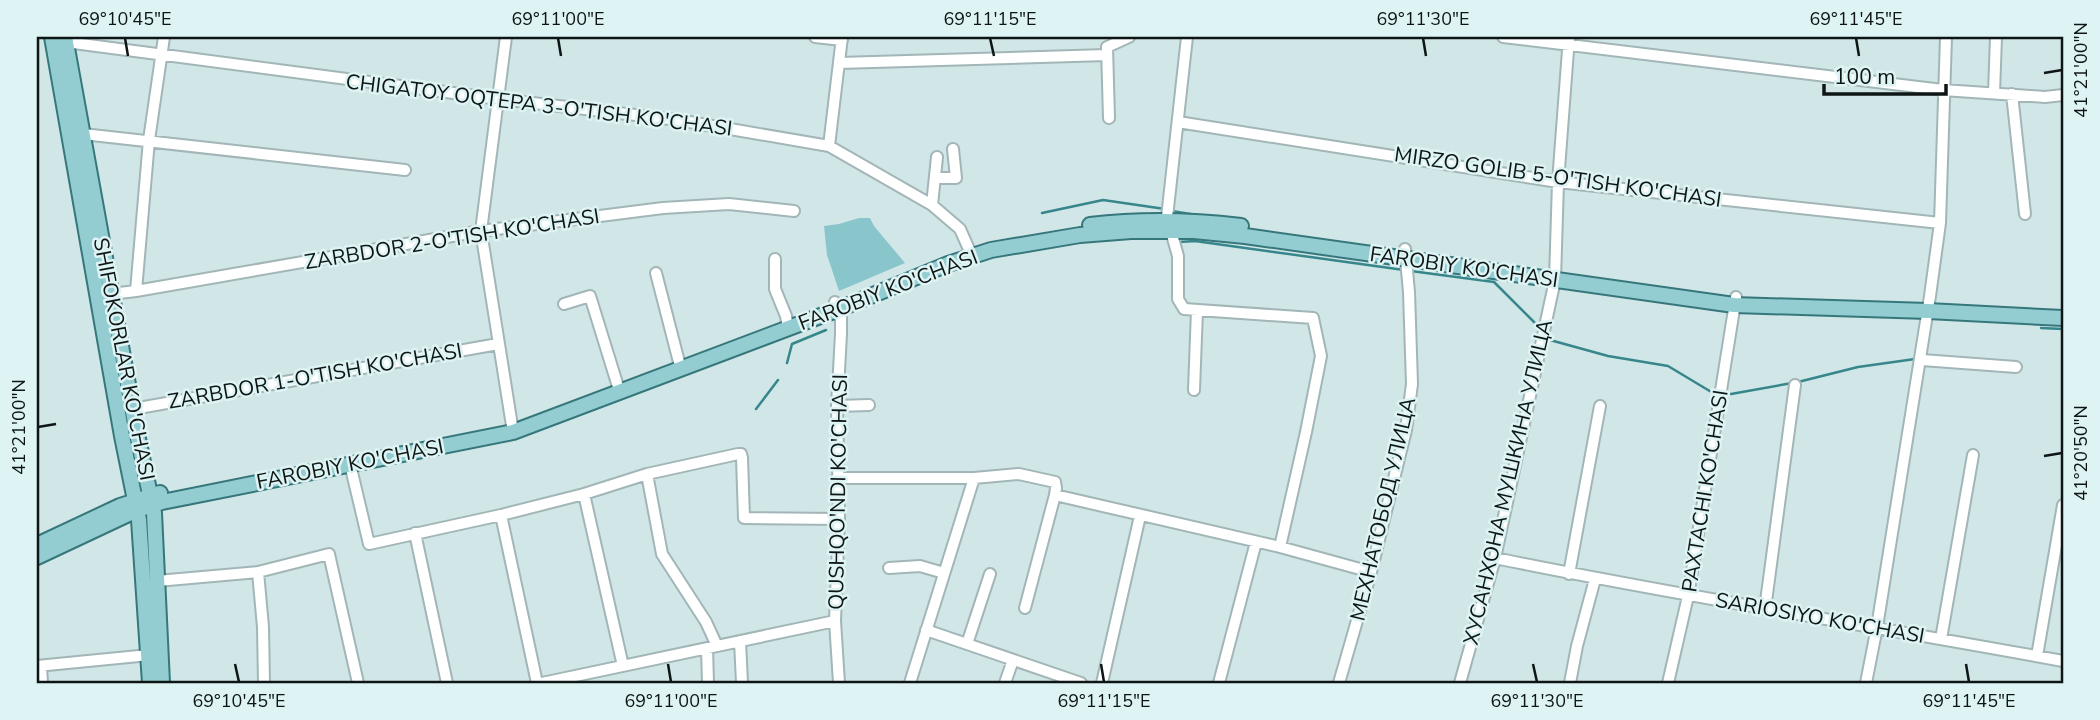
<svg xmlns="http://www.w3.org/2000/svg" width="2100" height="720" viewBox="0 0 2100 720" font-family="'Nunito Sans',sans-serif">
<style>
.green{fill:#89c6cb}
.lines{fill:none;stroke-linecap:round;stroke-linejoin:round}
.stream{stroke:#36868b;stroke-width:2.5}
.minor-casing{stroke:#a2b6b7;stroke-width:14}
.major-casing{stroke:#36777c;stroke-width:18}
.minor{stroke:#fff;stroke-width:10}
.major{stroke:#93cdd1;stroke-width:14}
.ticks{fill:none;stroke:#0e1515;stroke-width:2.5}
.labels{text-anchor:middle;dominant-baseline:central;stroke-width:5;stroke-linejoin:round;paint-order:stroke}
.street-label{font-size:21px;fill:#0e1515;stroke:#def3f4}
.neatline{fill:none;stroke:#0e1515;stroke-width:2.5}
.ticks-label{font-size:18px;text-anchor:middle;fill:#0e1515}
</style>
<rect width="100%" height="100%" fill="#d1e6e7"/>
<path class="green" d="M859,218H870L874,226L905,263L839,291L827,255L824,226L839,224Z"/>
<g class="lines">
<path class="stream" d="M1172,211L1196,215
M1042,213L1103,200L1165,209
M1179,242L1195,241L1404,270
M1411,271L1494,282L1536,324
M2041,328L2063,329
M1550,340L1608,356L1668,366L1713,393
M787,363L792,344L826,330
M1798,382L1858,367L1915,359
M1731,394L1792,383
M756,409L778,380"/>
<g class="minor-casing">
<path id="minor" d="M506,37L481,231L513,432
M815,37L842,40
M1187,37L1167,217L1178,256V299L1184,309L1313,318L1321,356L1306,432L1280,547
M1503,37L1943,90L2045,97L2063,95
M66,42L499,99L678,120L829,146L932,205L960,229L972,256
M839,63L1107,55
M1994,93L1996,37
M2012,94L2025,214
M1109,118L1107,47L1129,37
M1178,122L1558,182L1940,223
M83,134L405,170
M829,146L842,37
M935,178H956L953,149
M932,205L937,157
M775,259V289L786,316L788,328
M656,273L679,362
M136,291L149,140L164,37
M111,294L136,291L481,231L663,208L729,204L794,211
M835,302L841,313V334L837,406L839,519L835,621L839,683
M564,304L590,296L620,393
M1922,360L2016,367
M1194,390L1197,310
M837,406L869,405
M133,409L498,344
M350,464L369,544L501,515L584,494L647,474L738,454H741L742,458L744,518L839,519
M647,474L662,554L706,622L717,646
M837,478H974L1019,474L1055,482L1056,488L1055,495L1025,608
M584,494L623,666
M1055,495L1280,547L1371,572
M501,515L537,683
M415,533L447,683
M1495,558C1684,597 1874,626 2063,661
M889,568L920,566L944,573
M258,572L263,627L264,683
M1569,574L1600,406
M157,581L258,572L329,554L358,683
M1765,609L1795,385
M926,630L1081,683
M1941,639L1973,455
M740,641L742,683
M967,644L990,574
M707,648L708,683
M2037,656L2063,505
M37,666L149,655
M41,666L42,683
M542,683L835,621
M910,683L974,478
M1005,683L1013,660
M1102,683L1140,516
M1219,683L1256,542
M1339,683L1371,572L1406,430L1412,384L1409,292L1405,249
M1460,683L1495,558L1555,280L1558,182L1569,37
M1570,683L1577,646L1595,579
M1668,683L1688,596L1736,297
M1866,683L1877,627L1930,296L1940,223L1946,37"/>
</g>
<g class="major-casing">
<path id="major" d="M52,37L122,436L139,520L150,683
M65,37L137,434L154,513L162,683
M1090,225C1142,219 1190,220 1241,226
M37,545L120,506L160,493
M37,557L137,510L162,502L513,432L839,309L948,264L991,250L1080,235L1131,231H1194L1245,236L1734,305L1928,311L2063,318"/>
</g>
<use href="#minor" class="minor"/>
<use href="#major" class="major"/>
</g>
<path class="ticks" d="M125,38L128,56M558,38L561,56M990,38L994,56M1423,38L1426,56M1856,38L1859,56M2044,73L2062,70M38,427L56,424M2044,456L2062,453M235,664L239,682M668,664L671,682M1101,664L1104,682M1533,664L1537,682M1966,664L1969,682"/>
<g class="labels">
<g class="street-label">
<text transform="translate(539 105) rotate(7)">CHIGATOY OQTEPA 3-O'TISH KO'CHASI</text>
<text transform="translate(1558 177) rotate(8)">MIRZO GOLIB 5-O'TISH KO'CHASI</text>
<text transform="translate(452 239) rotate(-9)">ZARBDOR 2-O'TISH KO'CHASI</text>
<text transform="translate(1464 267) rotate(8)">FAROBIY KO'CHASI</text>
<text transform="translate(888 290) rotate(-21)">FAROBIY KO'CHASI</text>
<text transform="translate(124 359) rotate(79)">SHIFOKORLAR KO'CHASI</text>
<text transform="translate(315 376) rotate(-10)">ZARBDOR 1-O'TISH KO'CHASI</text>
<text transform="translate(350 464) rotate(-11)">FAROBIY KO'CHASI</text>
<text transform="translate(1508 482) rotate(-77)">ХУСАНХОНА МУШКИНА УЛИЦА</text>
<text transform="translate(1705 491) rotate(-81)">PAXTACHI KO'CHASI</text>
<text transform="translate(838 492) rotate(-89)">QUSHQO'NDI KO'CHASI</text>
<text transform="translate(1383 509) rotate(-77)">МЕХНАТОБОД УЛИЦА</text>
<text transform="translate(1820 618) rotate(10)">SARIOSIYO KO'CHASI</text>
</g>
</g>
<rect width="2100" height="720" fill="none" stroke="#def3f4" stroke-width="77"/>
<path d="M1824 84v10h122v-10" fill="none" stroke="#0e1515" stroke-width="3.5"/>
<text x="1834" y="84" font-size="21" fill="#0e1515" stroke="#def3f4" stroke-width="5" paint-order="stroke">100 m</text>
<rect x="38" y="38" width="2024" height="644" class="neatline"/>
<g class="ticks-label">
<text x="125" y="25">69°10'45"E</text>
<text x="558" y="25">69°11'00"E</text>
<text x="990" y="25">69°11'15"E</text>
<text x="1423" y="25">69°11'30"E</text>
<text x="1856" y="25">69°11'45"E</text>
<text transform="translate(2081 70) rotate(-90)" y="6">41°21'00"N</text>
<text transform="translate(19 427) rotate(-90)" y="6">41°21'00"N</text>
<text transform="translate(2081 453) rotate(-90)" y="6">41°20'50"N</text>
<text x="239" y="707">69°10'45"E</text>
<text x="671" y="707">69°11'00"E</text>
<text x="1104" y="707">69°11'15"E</text>
<text x="1537" y="707">69°11'30"E</text>
<text x="1969" y="707">69°11'45"E</text>
</g>
</svg>
